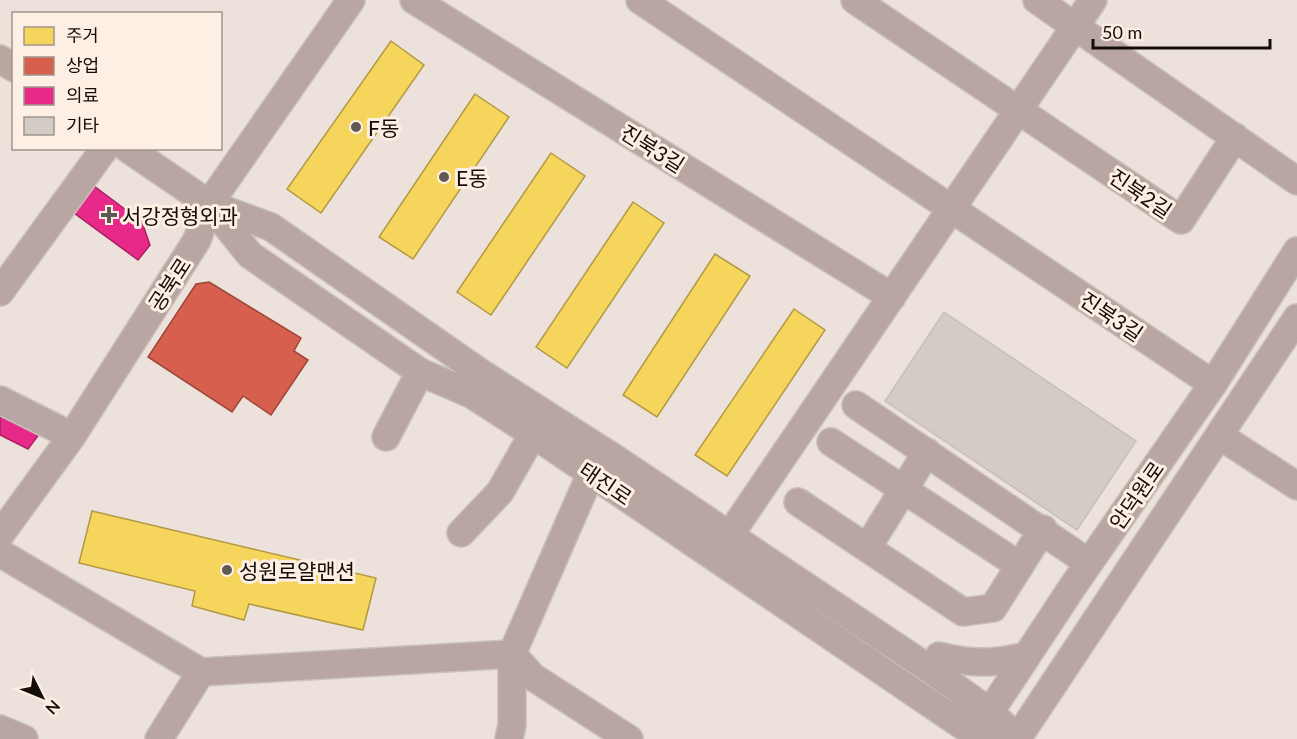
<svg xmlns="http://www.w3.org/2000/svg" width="1297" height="739" viewBox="0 0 1297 739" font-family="Lato,'Noto Sans KR',sans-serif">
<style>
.homes{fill:#f6d55c;stroke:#b29943;stroke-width:1.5}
.shops{fill:#d6604d;stroke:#9c4739;stroke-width:1.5}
.health{fill:#e7298a;stroke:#a82163;stroke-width:1.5}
.building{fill:#d3ccc5;stroke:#c5bfb8;stroke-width:1.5}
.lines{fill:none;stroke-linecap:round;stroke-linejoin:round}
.minor-casing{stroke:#c9c1bb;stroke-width:30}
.minor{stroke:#b9a6a3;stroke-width:27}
.poi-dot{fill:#605852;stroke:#feefe4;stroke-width:2}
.labels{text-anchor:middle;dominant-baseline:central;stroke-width:6;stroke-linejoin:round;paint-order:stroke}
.poi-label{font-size:21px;fill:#140e09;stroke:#feefe4;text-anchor:start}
.street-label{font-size:21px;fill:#140e09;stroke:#feefe4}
</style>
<rect width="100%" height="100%" fill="#ede2db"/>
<path class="homes" d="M391,41L424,65L321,213L287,189Z
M475,94L509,117L413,259L379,237Z
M551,153L585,176L491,315L457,292Z
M633,202L664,223L567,368L536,347Z
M715,254L750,276L657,417L623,395Z
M794,309L825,330L727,476L695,455Z
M92,511L376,578L363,630L249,604L244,620L192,606L195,591L79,563Z"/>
<path class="shops" d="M209,282L301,338L294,351L308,360L271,415L243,396L232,412L148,357L196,284Z"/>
<path class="health" d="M90,183L142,222L150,245L138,260L70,210Z
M0,402L46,425L28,449L0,435Z"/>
<path class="building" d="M944,312L1136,441L1077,530L885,401Z"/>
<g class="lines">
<g class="minor-casing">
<path id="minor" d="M414,0L892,297
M640,0L1213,384
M855,0L1181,220L1235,137
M1037,0L1297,181
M0,59L14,68
M127,148L209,204L271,227L484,375L617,460L931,670L990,712L1018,739
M210,205L250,255L420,372L471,394L533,434L975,734L1017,738
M0,292L105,148
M0,400L72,436
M856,405L1089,563
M1220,436L1297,486
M386,437L420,372
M831,442L1020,566
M798,502L963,612L993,608L1043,529
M461,533L500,492L533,434
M0,535L72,436L197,240L209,204L351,0
M729,536L1093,0
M867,548L927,452
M0,553L201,672L512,654L533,677L629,739
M931,670L939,656C971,664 994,664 1026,656
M980,727L1071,589L1213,384L1297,251
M0,729L24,739
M159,739L201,672
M509,739L512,725V654L591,473
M1017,739L1297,318"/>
</g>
<use href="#minor" class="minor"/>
</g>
<g class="poi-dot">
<circle cx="356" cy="127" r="6"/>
<circle cx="444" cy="177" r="6"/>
<path d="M106 206h6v6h6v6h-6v6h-6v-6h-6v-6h6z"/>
<circle cx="227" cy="570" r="6"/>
</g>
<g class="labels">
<g class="poi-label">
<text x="368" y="127">F동</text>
<text x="456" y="177">E동</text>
<text x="122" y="215">서강정형외과</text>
<text x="239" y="570">성원로얄맨션</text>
</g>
<g class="street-label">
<text transform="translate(653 148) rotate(32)">진북3길</text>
<text transform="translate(1141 193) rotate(34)">진북2길</text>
<text transform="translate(169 284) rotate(-57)">공북로</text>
<text transform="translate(1112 316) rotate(34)">진북3길</text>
<text transform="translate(606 483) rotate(34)">태진로</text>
<text transform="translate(1136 495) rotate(-55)">안덕원로</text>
</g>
</g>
<rect x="12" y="12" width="210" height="138" fill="#feefe4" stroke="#a0958c" stroke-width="1.5"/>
<rect x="24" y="27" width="30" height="18" fill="#f6d55c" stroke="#a0958c" stroke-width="1.5"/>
<text x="66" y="42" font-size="18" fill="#140e09">주거</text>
<rect x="24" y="57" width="30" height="18" fill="#d6604d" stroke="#a0958c" stroke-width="1.5"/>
<text x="66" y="72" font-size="18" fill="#140e09">상업</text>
<rect x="24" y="87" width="30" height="18" fill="#e7298a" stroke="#a0958c" stroke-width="1.5"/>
<text x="66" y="102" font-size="18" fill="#140e09">의료</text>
<rect x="24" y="117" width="30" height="18" fill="#d3ccc5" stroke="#a0958c" stroke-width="1.5"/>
<text x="66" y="132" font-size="18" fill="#140e09">기타</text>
<g transform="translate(42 697) rotate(133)" stroke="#feefe4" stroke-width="4.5" paint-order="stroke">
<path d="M0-4.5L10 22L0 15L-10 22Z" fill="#140e09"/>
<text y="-9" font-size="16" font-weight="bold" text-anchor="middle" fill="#140e09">N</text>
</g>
<path d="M1093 39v9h177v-9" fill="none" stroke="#140e09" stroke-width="3"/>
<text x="1102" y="39" font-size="18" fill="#140e09" stroke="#feefe4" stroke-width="4.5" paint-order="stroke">50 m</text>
</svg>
